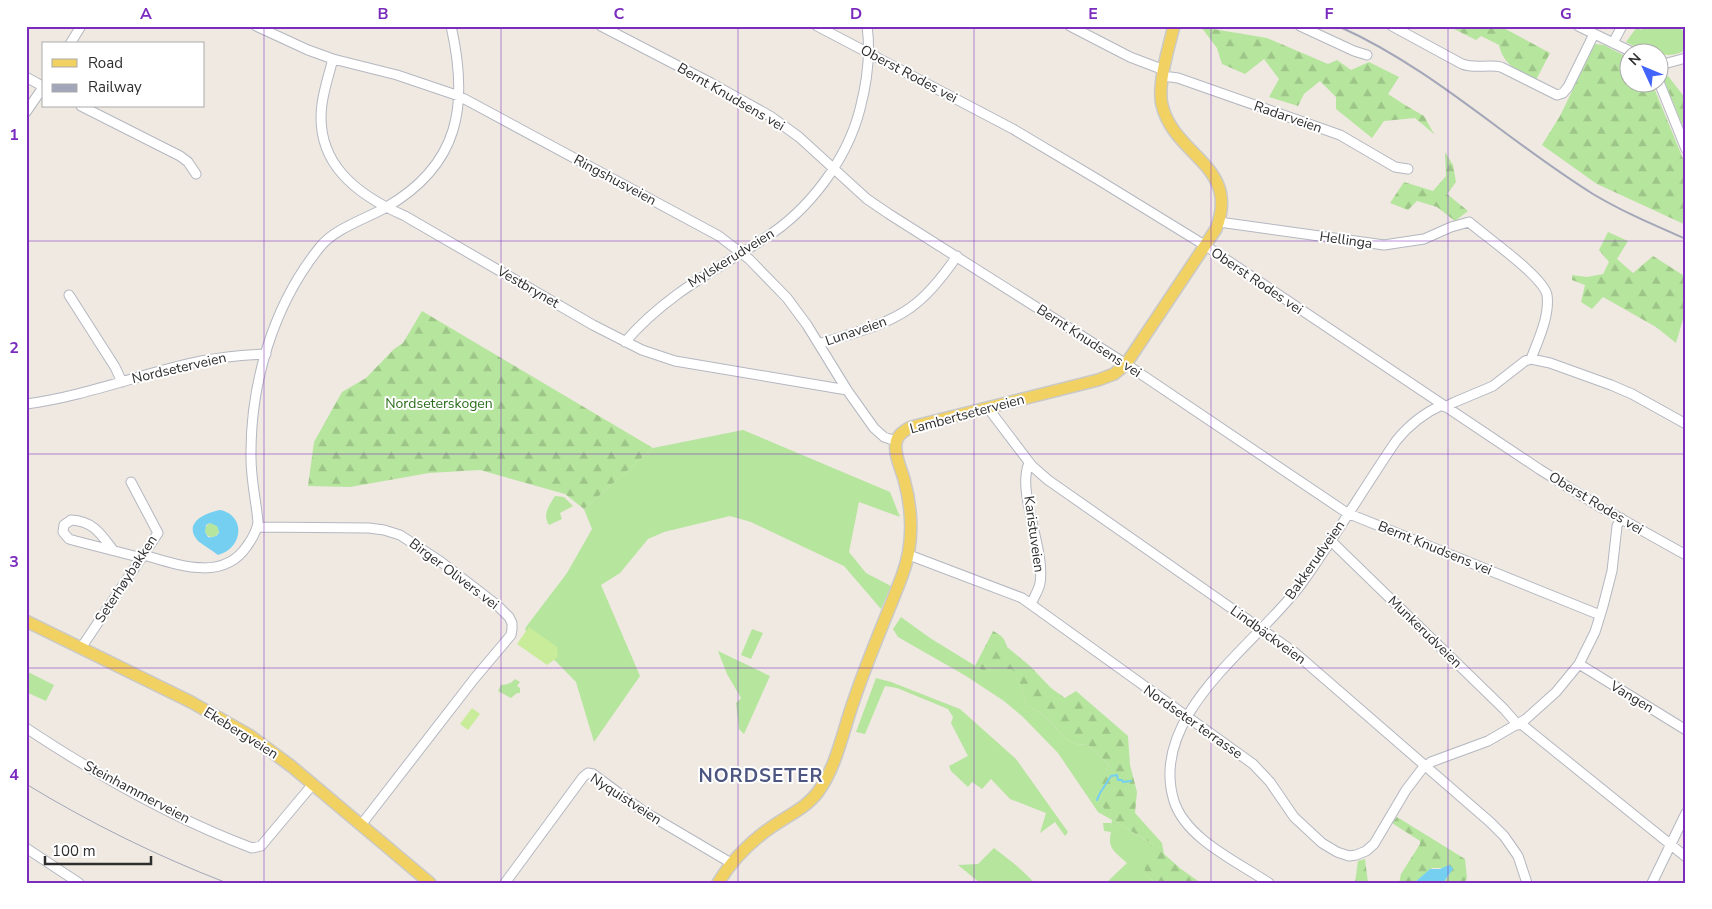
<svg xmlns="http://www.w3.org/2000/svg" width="1712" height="909" viewBox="0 0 1712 909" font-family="'Nunito Sans',sans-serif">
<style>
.grass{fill:#b6e59e}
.forest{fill:url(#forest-firs)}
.pitch{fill:#c9ec9a}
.water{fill:#75cff0;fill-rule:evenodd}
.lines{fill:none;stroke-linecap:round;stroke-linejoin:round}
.stream{stroke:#75cff0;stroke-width:2}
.minor-casing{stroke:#b4b7c1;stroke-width:11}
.major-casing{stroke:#c9c9c9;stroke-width:14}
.minor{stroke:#fff;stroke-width:9}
.major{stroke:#f2d163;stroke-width:11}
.tram{stroke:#a3a6b8;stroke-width:1}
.rail{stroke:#a3a6b8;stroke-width:2}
.grid{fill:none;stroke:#7b2cbf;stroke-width:1;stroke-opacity:0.55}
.labels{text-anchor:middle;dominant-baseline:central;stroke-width:4;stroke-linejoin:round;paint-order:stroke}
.street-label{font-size:14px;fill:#2e2e2e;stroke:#fff}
.park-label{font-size:14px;fill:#2c6e1b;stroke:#fff}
.district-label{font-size:19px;font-weight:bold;letter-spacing:1px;fill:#4d5680;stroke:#fff}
.neatline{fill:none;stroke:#7b2cbf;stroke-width:2}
.grid-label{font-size:16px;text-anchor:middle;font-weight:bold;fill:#7b2cbf}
</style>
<defs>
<pattern id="forest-firs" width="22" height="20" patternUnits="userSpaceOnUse" patternTransform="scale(1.25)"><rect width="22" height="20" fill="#b6e59e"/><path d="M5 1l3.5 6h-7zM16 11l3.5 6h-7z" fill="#9dc588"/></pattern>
</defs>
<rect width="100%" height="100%" fill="#efe9e1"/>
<path class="grass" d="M1645,26H1678L1686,34V49C1679,55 1669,56 1660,54V52L1644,51L1626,42L1637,27L1641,30Z
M743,430L890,492L900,517L859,502L849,552L866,573L891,586L881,609L844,566L751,522L730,516L664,532L648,539L620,573L601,585L640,676L594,742L576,682L525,630L526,627L567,573L592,529L584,509L653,448Z
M555,496L564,497L573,506L560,513L562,519L549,525C542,515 549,506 555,496Z
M205 530a7 7 0 1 1 14 0a7 7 0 1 1-14 0Z
M901,617L930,638L982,670L1012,668L1020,685L1026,705C1033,709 1041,713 1047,718C1062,732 1062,745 1088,745L1110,766L1096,785L1112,820L1153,844L1145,874L1156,883H1106L1127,863C1115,852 1107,849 1111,832L1104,831L1103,823H1111V826L1112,820L1098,812L1058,753L1022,716L1004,701L966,676L898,637L893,629Z
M752,629L763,633L751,659L741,655Z
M718,651L770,676L744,734L739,729L736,703L741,698L727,674Z
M26,671L54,685L46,701L26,692Z
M876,678L891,682L960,709L1016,759L1068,832L1065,836L1055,822L1040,833L1046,813L1010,799L991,779L982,789L972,782L968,787L951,771L949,766L968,756L951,723L953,717L948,709L897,688L885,686L865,734L856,732Z
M515,679L520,682L517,686L520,688V693H517L511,698L498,691L501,685C507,685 512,683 515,679Z
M994,848L1017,866L1035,883H980L958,865L978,864Z"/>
<path class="forest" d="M1448,26H1500L1550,53L1536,80C1519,70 1504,67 1499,45L1481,36L1476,40Z
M1201,27L1267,38L1328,64L1337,60L1351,70L1369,62L1399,77L1388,94L1405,105L1424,116L1434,134L1415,118L1384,121L1372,138L1336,109V97L1320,81L1304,94L1298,106L1269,97L1279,79L1264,59L1245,74L1222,64L1217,48Z
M1595,44L1604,45L1629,58L1630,82L1652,83L1686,166V225L1597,184L1542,145L1560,116Z
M1668,76L1686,99V134L1664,80L1665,77Z
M1445,152L1453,165L1456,182L1447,194L1468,211L1455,221L1437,207L1417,201L1408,210L1390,203L1404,182L1433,191L1446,176Z
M1608,232L1628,241L1617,259L1633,273L1653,256L1686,277V309L1676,343L1656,327L1603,297L1592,309L1581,302L1585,285L1572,280V275L1587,277L1603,274L1609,262L1599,250Z
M422,311L653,448L584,509L565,494L480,470L429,473L350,487L308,486L314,442L342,392L366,378L394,349L403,343Z
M993,631C1002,636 1004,637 1007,647L1030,666L1051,688L1065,698L1076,691L1128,736L1130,765L1137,792L1135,813L1162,843L1164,854L1181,869L1201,883H1156L1145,874L1144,853L1153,844L1112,820L1099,801L1095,785L1110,766L1088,745C1062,745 1062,732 1047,718C1041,713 1033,709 1026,705L1020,685L1012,669L982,670L975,666Z
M1397,817L1465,859L1467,878L1464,883H1443L1449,875L1444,868H1432L1414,883H1399L1401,874L1420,844V841L1392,823Z
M1365,859L1368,883H1355L1358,861Z"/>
<path class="pitch" d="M529,627L557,647L558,657L547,665L517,644Z
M472,708L480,714L468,730L460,724Z"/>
<path class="water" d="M221,510C247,517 242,549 218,555C212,550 204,546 198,541C182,523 206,512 221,510ZM210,523L217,526L219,531C219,536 213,538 208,537L205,532L206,525Z
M1449,865L1452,867L1453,869L1443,883H1414L1430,869H1440Z"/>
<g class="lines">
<path class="stream" d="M1097,800L1100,793L1111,776L1117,775L1118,780H1122L1123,782L1131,781"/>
<g class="minor-casing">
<path id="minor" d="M256,26L308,50L333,59L397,75L459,96L719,236L749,259L787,298L807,325L847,390L874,428L884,437L896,441
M601,26L711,83L770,116L799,137L867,199L889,214L1126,364L1347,513L1600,615
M817,26L1013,129L1097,179L1206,246L1539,469L1600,507L1686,555
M1070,26L1130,57L1164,70
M1300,26L1354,51L1367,55
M1392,26L1462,64C1475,69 1488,64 1501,67L1557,95L1563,93L1568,87L1594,34
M1578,26L1632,52
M1613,43L1622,26
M70,44L81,26
M333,59C329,74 324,89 322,104C314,163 357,195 405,216L593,325L642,350L675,361L847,390
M1660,65L1686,58
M1163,76L1178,78L1340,135L1395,167L1408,169
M26,77L44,87
M1659,82L1686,149
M81,106L180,156L188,162L196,174
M26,112L44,86
M1219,222L1384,245L1424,239L1451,227L1469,222C1485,236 1544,277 1547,295C1550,316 1538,340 1531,359
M69,295L115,367L122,382
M625,342C665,295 714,271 765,238C809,210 847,160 860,109C867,82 871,54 867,26
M819,344C849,334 883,327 910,308C929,295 944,275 957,256
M26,404C86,396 143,373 201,361C223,357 244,355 266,354
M1445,407L1455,402L1493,386L1525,361L1531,359L1550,363L1611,385L1632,394L1686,424
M988,408L1032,466L1048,480L1294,652L1490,822L1504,836L1518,856L1527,883
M1029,463C1016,492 1046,550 1040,583C1039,590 1034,597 1031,604
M257,527L369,528L384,530L400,535L440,561L497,605L509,617L512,623V629L511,635L474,679L361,825
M1330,540L1504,709L1518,725
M113,550C101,534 93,521 71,520L64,525L63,532L69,539L76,541L142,558
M144,555C178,565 223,582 247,546C252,539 257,531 258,522C256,500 251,480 251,458C250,384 273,305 320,247C334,229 365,219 385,208C460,165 469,105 451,26
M909,555L1022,598L1253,764L1270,782L1294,817L1322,843L1337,852L1349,856L1356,855L1366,851L1374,844L1406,790L1422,769L1431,762L1488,741L1526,719L1556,692L1579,664L1595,632L1603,606L1612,571L1617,526L1621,518
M81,648L158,533L131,482
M1579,664L1686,730
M1520,723L1686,857
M26,728C97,775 172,818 252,848L261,846L313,784
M26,848L79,883
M505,883L583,777L588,773L593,774L643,811L731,863
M1269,883C1238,862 1186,839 1174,801C1147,714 1259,643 1302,583C1335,537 1364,488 1396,441C1408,426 1424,413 1442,405
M1652,883L1686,813"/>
</g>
<g class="major-casing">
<path id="major" d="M26,621L191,702L249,735L291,766L430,883
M718,883C732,860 751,841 773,826C789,815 807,807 818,792C837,766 843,730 854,700C868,658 886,618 902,576C914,544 913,512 904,479C901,469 894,454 896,443C897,435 905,430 911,427L1098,380L1114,374L1126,364L1216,229C1241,166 1174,156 1162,105C1157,85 1169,46 1174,26"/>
</g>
<use href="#minor" class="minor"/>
<use href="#major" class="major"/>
<path class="tram" d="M26,784C90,823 157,856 227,883"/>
<path class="rail" d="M1338,26C1434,69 1506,140 1593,194C1623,212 1654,225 1686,239"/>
</g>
<path class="grid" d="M264,26V883M501,26V883M738,26V883M974,26V883M1211,26V883M1448,26V883M26,241H1686M26,454H1686M26,668H1686"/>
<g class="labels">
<g class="street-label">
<text transform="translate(909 74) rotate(28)">Oberst Rodes vei</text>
<text transform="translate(731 97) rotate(30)">Bernt Knudsens vei</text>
<text transform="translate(1288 117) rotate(19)">Radarveien</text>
<text transform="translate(615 180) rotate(28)">Ringshusveien</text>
<text transform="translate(1346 240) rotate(8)">Hellinga</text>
<text transform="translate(731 258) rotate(-32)">Mylskerudveien</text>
<text transform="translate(1257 281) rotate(34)">Oberst Rodes vei</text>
<text transform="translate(528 287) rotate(30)">Vestbrynet</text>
<text transform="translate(856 331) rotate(-19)">Lunaveien</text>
<text transform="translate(1089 341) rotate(33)">Bernt Knudsens vei</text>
<text transform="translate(179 368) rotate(-13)">Nordseterveien</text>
<text transform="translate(967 414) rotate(-15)">Lambertseterveien</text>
<text transform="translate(1596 503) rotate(31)">Oberst Rodes vei</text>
<text transform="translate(1034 534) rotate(82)">Karistuveien</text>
<text transform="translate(1435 548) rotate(22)">Bernt Knudsens vei</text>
<text transform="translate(1315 560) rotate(-55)">Bakkerudveien</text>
<text transform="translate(454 574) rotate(37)">Birger Olivers vei</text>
<text transform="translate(126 579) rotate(-57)">Seterhøybakken</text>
<text transform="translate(1425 632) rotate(44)">Munkerudveien</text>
<text transform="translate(1268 635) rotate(36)">Lindbäckveien</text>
<text transform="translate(1632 697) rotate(31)">Vangen</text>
<text transform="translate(1193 722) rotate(35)">Nordseter terrasse</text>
<text transform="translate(241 733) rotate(32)">Ekebergveien</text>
<text transform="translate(137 792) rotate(28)">Steinhammerveien</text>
<text transform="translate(626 799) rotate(33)">Nyquistveien</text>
</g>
<g class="park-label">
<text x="439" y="403">Nordseterskogen</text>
</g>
<g class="district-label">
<text x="761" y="776">NORDSETER</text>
</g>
</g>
<rect width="1712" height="909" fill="none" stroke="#ffffff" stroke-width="55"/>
<rect x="42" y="42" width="162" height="65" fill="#ffffff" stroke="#ababab"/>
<rect x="52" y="59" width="25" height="8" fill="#f2d163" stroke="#ababab"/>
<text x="88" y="68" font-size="15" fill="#2e2e2e">Road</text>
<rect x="52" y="84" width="25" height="8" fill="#a3a6b8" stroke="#ababab"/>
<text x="88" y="92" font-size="15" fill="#2e2e2e">Railway</text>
<g transform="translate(1644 68) rotate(314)"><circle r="24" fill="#ffffff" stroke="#ababab"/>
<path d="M0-4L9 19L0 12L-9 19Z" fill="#4264fb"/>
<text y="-8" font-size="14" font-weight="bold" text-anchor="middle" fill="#2e2e2e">N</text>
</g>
<path d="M45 856v8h106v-8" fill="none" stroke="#2e2e2e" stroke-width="2.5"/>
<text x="52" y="856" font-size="15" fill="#2e2e2e" stroke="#ffffff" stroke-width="4" paint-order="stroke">100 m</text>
<rect x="28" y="28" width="1656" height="854" class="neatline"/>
<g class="grid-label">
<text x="146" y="19">A</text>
<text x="383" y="19">B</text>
<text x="619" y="19">C</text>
<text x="856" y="19">D</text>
<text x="1093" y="19">E</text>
<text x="1329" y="19">F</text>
<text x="1566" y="19">G</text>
<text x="14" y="140">1</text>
<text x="14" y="353">2</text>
<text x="14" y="567">3</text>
<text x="14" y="780">4</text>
</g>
</svg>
